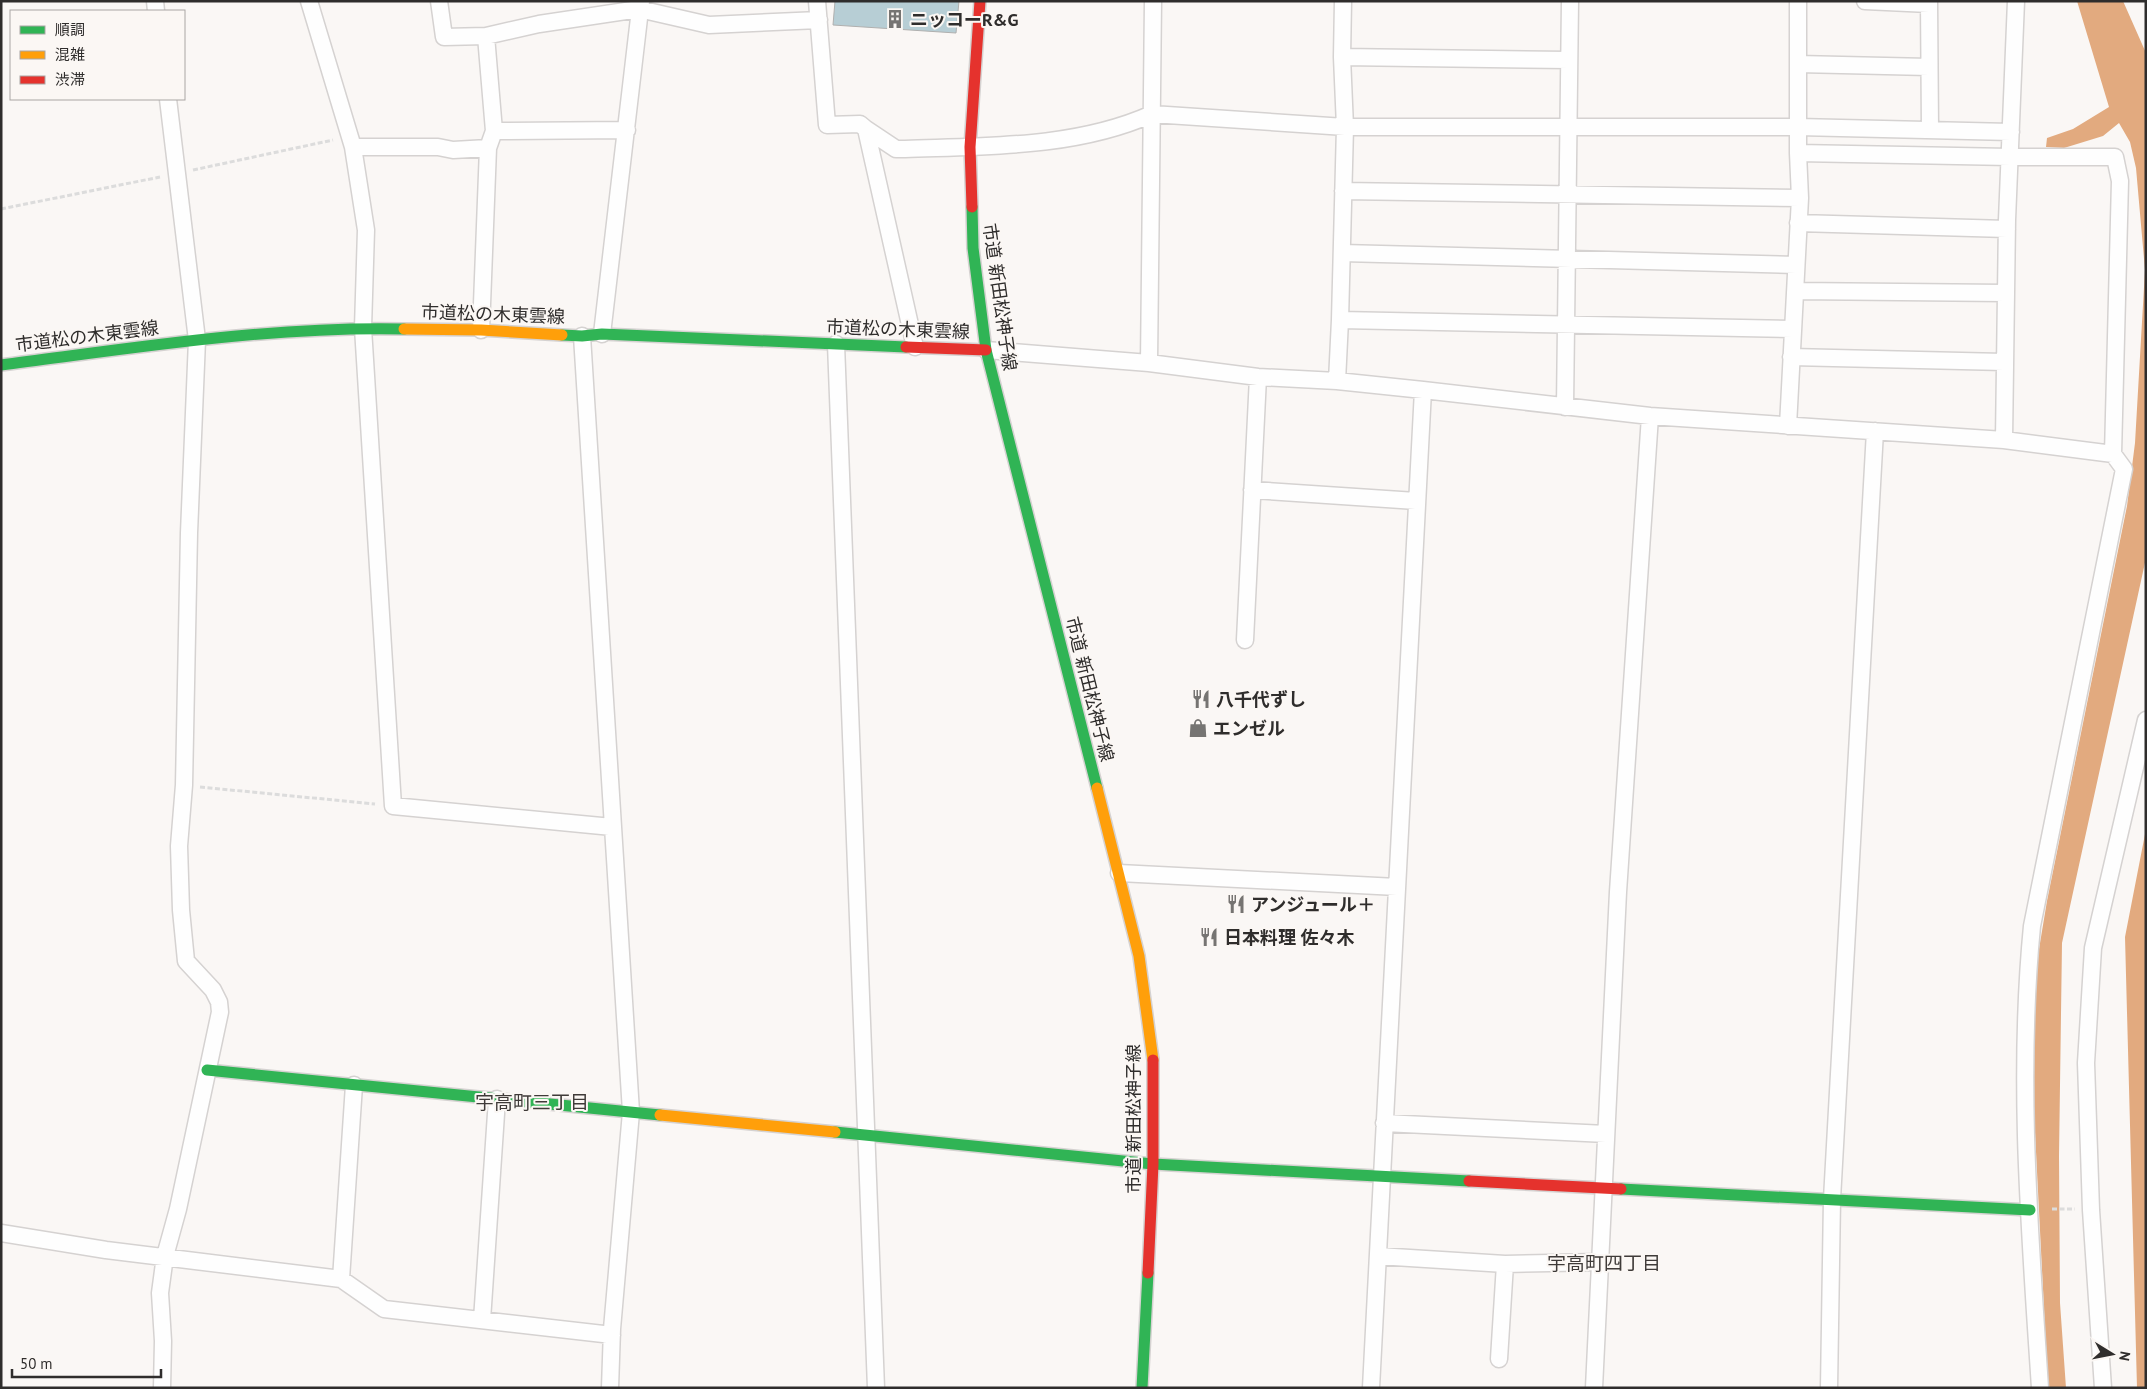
<svg xmlns="http://www.w3.org/2000/svg" width="2147" height="1389" viewBox="0 0 2147 1389" font-family="'PT Sans','Noto Sans JP',sans-serif">
<style>
.water{fill:#e2aa7f}
.building{fill:#b7ced5;stroke:#b0b0af}
.lines{fill:none;stroke-linecap:round;stroke-linejoin:round}
.street-casing{stroke:#d5d2d1;stroke-width:19}
.fast-casing{stroke:#d5d2d1;stroke-width:14}
.slow-casing{stroke:#d5d2d1;stroke-width:14}
.jam-casing{stroke:#d5d2d1;stroke-width:14}
.path{stroke:#dcdcdc;stroke-width:3;stroke-dasharray:5 2.5;stroke-linecap:butt}
.street{stroke:#fefefe;stroke-width:16}
.fast{stroke:#30b455;stroke-width:11}
.slow{stroke:#ff9f0a;stroke-width:11}
.jam{stroke:#e5322d;stroke-width:11}
.labels{text-anchor:middle;dominant-baseline:central;stroke-width:4;stroke-linejoin:round;paint-order:stroke}
.poi-label{font-size:18px;font-weight:bold;fill:#2f2d2c;stroke:#fbf7f4;text-anchor:start}
.street-label{font-size:18px;fill:#2f2d2c;stroke:#fbf7f4}
.neighbourhood-label{font-size:19px;fill:#3f3b39;stroke:#fbf7f4}
</style>
<rect width="100%" height="100%" fill="#faf7f5"/>
<path class="water" d="M2077,1H2123L2146,53V558L2062,943L2059,1156L2060,1303L2066,1388H2048L2032,1073L2034,997L2038,955L2047,901L2127,506L2135,443L2145,270L2136,168L2130,142L2119,123L2103,136L2064,148L2046,147L2047,138L2073,129L2109,107Z
M2146,829V1388H2137L2125,937Z"/>
<path class="building" d="M835,1H959L956,33L833,25Z"/>
<g class="lines">
<g class="street-casing">
<path id="street" d="M155,1L156,11
M309,1L353,147L366,230L363,328L393,806L612,827
M439,1L444,37L486,36
M817,1L827,125L860,124L866,129L915,347
M1865,1L1929,4
M1929,1L1930,130
M1342,57L1569,60
M1798,64L1929,67
M866,129L896,149H905C987,146 1076,148 1152,114L1345,127H1798L2011,132
M494,131L486,36L539,24L639,9L709,25L819,20
M353,147H438L453,150L488,148L494,131L627,130
M1798,153L2010,157H2115L2120,181L2113,454L2124,469L2032,926C2017,1079 2030,1234 2040,1388
M1343,191L1800,198
M1798,223L2007,229
M1342,253L1796,265
M1795,291L2006,293
M1340,320L1793,329
M481,330L488,148
M602,334L641,1
M582,336L631,1112L612,1329L610,1388
M836,344L876,1388
M986,350L1149,363L1258,377L1337,381L1423,390L1650,416L2004,440L2113,454
M1791,357L2004,362
M1149,363L1153,1
M1337,381L1340,320L1345,127L1342,57L1343,1
M1565,407L1570,1
M1788,426L1800,198L1798,153V1
M2004,440L2007,220L2016,1
M1252,490L1416,501
M1245,640L1258,377
M1119,873L1397,887
M1384,1123L1606,1134
M1,1233L106,1250L341,1279L384,1309L612,1335
M1378,1256L1505,1264L1602,1262
M341,1279L354,1085
M482,1320L497,1099
M1499,1359L1505,1264
M162,1388L163,1341L160,1293L165,1256L178,1209L220,1012L219,1002L213,990L186,961L181,910L179,846L184,785L189,533L197,340L168,99
M1371,1388L1423,390
M1594,1388L1618,892L1650,416
M1829,1388L1832,1199L1875,431
M2103,1388L2091,1210L2086,1063L2093,948L2146,720"/>
</g>
<g class="fast-casing">
<path id="fast" d="M972,207L973,248L986,350L1097,788
M562,335L582,336L602,334L906,347
M1,365C134,348 270,326 404,329
M207,1070L660,1115
M835,1132L1153,1164L1469,1181
M1621,1189L2030,1210
M1142,1388L1148,1273"/>
</g>
<g class="slow-casing">
<path id="slow" d="M404,329L481,330L562,335
M1097,788L1139,956L1153,1060
M660,1115L835,1132"/>
</g>
<g class="jam-casing">
<path id="jam" d="M972,207L970,147L980,1
M906,347L986,350
M1469,1181L1621,1189
M1148,1273L1153,1164V1060"/>
</g>
<path class="path" d="M193,170L333,140
M1,209L160,177
M200,787L375,804
M2052,1209H2075"/>
<use href="#street" class="street"/>
<use href="#fast" class="fast"/>
<use href="#slow" class="slow"/>
<use href="#jam" class="jam"/>
</g>
<defs>
<g id="building-bare" transform="scale(1.5)"><path d="M-4-6H4V6H1V3H-1V6H-4ZM-2.5-4.3h1.7v1.8h-1.7ZM.8-4.3h1.7v1.8H.8ZM-2.5-1h1.7V.8h-1.7ZM.8-1h1.7V.8H.8Z" fill="#767472" stroke="#fbf7f4" stroke-width="2.5" paint-order="stroke"/></g>
<g id="restaurant-bare" transform="scale(1.5)"><path d="M-5-6h1v4h1v-4h1v4h1v-4h1v5L-1.5 .5V6h-2V.5L-5-1ZM5-6V6H3V1.5H1.5Q1.5-4 5-6Z" fill="#767472" stroke="#fbf7f4" stroke-width="2.5" paint-order="stroke"/></g>
<g id="shop-bare" transform="scale(1.5)"><path d="M-5-2.5h2.3a2.7 3.5 0 0 1 5.4 0H5L5.5 6h-11ZM-1.5-2.5h3a1.5 2.3 0 0 0-3 0Z" fill="#767472" stroke="#fbf7f4" stroke-width="2.5" paint-order="stroke"/></g>
</defs>
<g fill-rule="evenodd">
<use href="#building-bare" x="895" y="19"/>
<use href="#restaurant-bare" x="1201" y="699"/>
<use href="#shop-bare" x="1198" y="728"/>
<use href="#restaurant-bare" x="1236" y="904"/>
<use href="#restaurant-bare" x="1209" y="937"/>
</g>
<g class="labels">
<g class="poi-label">
<text x="910" y="19">ニッコーR&amp;G</text>
<text x="1216" y="699">八千代ずし</text>
<text x="1213" y="728">エンゼル</text>
<text x="1251" y="904">アンジュール＋</text>
<text x="1224" y="937">日本料理 佐々木</text>
</g>
<g class="street-label">
<text transform="translate(1000 297) rotate(82)">市道 新田松神子線</text>
<text transform="translate(493 314) rotate(2)">市道松の木東雲線</text>
<text transform="translate(898 329) rotate(2)">市道松の木東雲線</text>
<text transform="translate(87 336) rotate(-7)">市道松の木東雲線</text>
<text transform="translate(1090 689) rotate(76)">市道 新田松神子線</text>
<text transform="translate(1133 1119) rotate(-90)">市道 新田松神子線</text>
</g>
<g class="neighbourhood-label">
<text x="532" y="1102">宇高町三丁目</text>
<text x="1604" y="1263">宇高町四丁目</text>
</g>
</g>
<rect width="2147" height="1389" fill="none" stroke="#2f2d2c" stroke-width="5"/>
<rect x="10" y="10" width="175" height="90" fill="#fbf7f4" stroke="#a9a6a4"/>
<rect x="20" y="26" width="25" height="8" fill="#30b455" stroke="#a9a6a4"/>
<text x="55" y="35" font-size="15" fill="#2f2d2c">順調</text>
<rect x="20" y="51" width="25" height="8" fill="#ff9f0a" stroke="#a9a6a4"/>
<text x="55" y="60" font-size="15" fill="#2f2d2c">混雑</text>
<rect x="20" y="76" width="25" height="8" fill="#e5322d" stroke="#a9a6a4"/>
<text x="55" y="85" font-size="15" fill="#2f2d2c">渋滞</text>
<g transform="translate(2112 1354) rotate(100)" stroke="#fbf7f4" stroke-width="4" paint-order="stroke">
<path d="M0-4L9 19L0 12L-9 19Z" fill="#2f2d2c"/>
<text y="-8" font-size="14" font-weight="bold" text-anchor="middle" fill="#2f2d2c">N</text>
</g>
<path d="M12 1369v8h149v-8" fill="none" stroke="#2f2d2c" stroke-width="2.5"/>
<text x="20" y="1369" font-size="15" fill="#2f2d2c" stroke="#fbf7f4" stroke-width="4" paint-order="stroke">50 m</text>
</svg>
